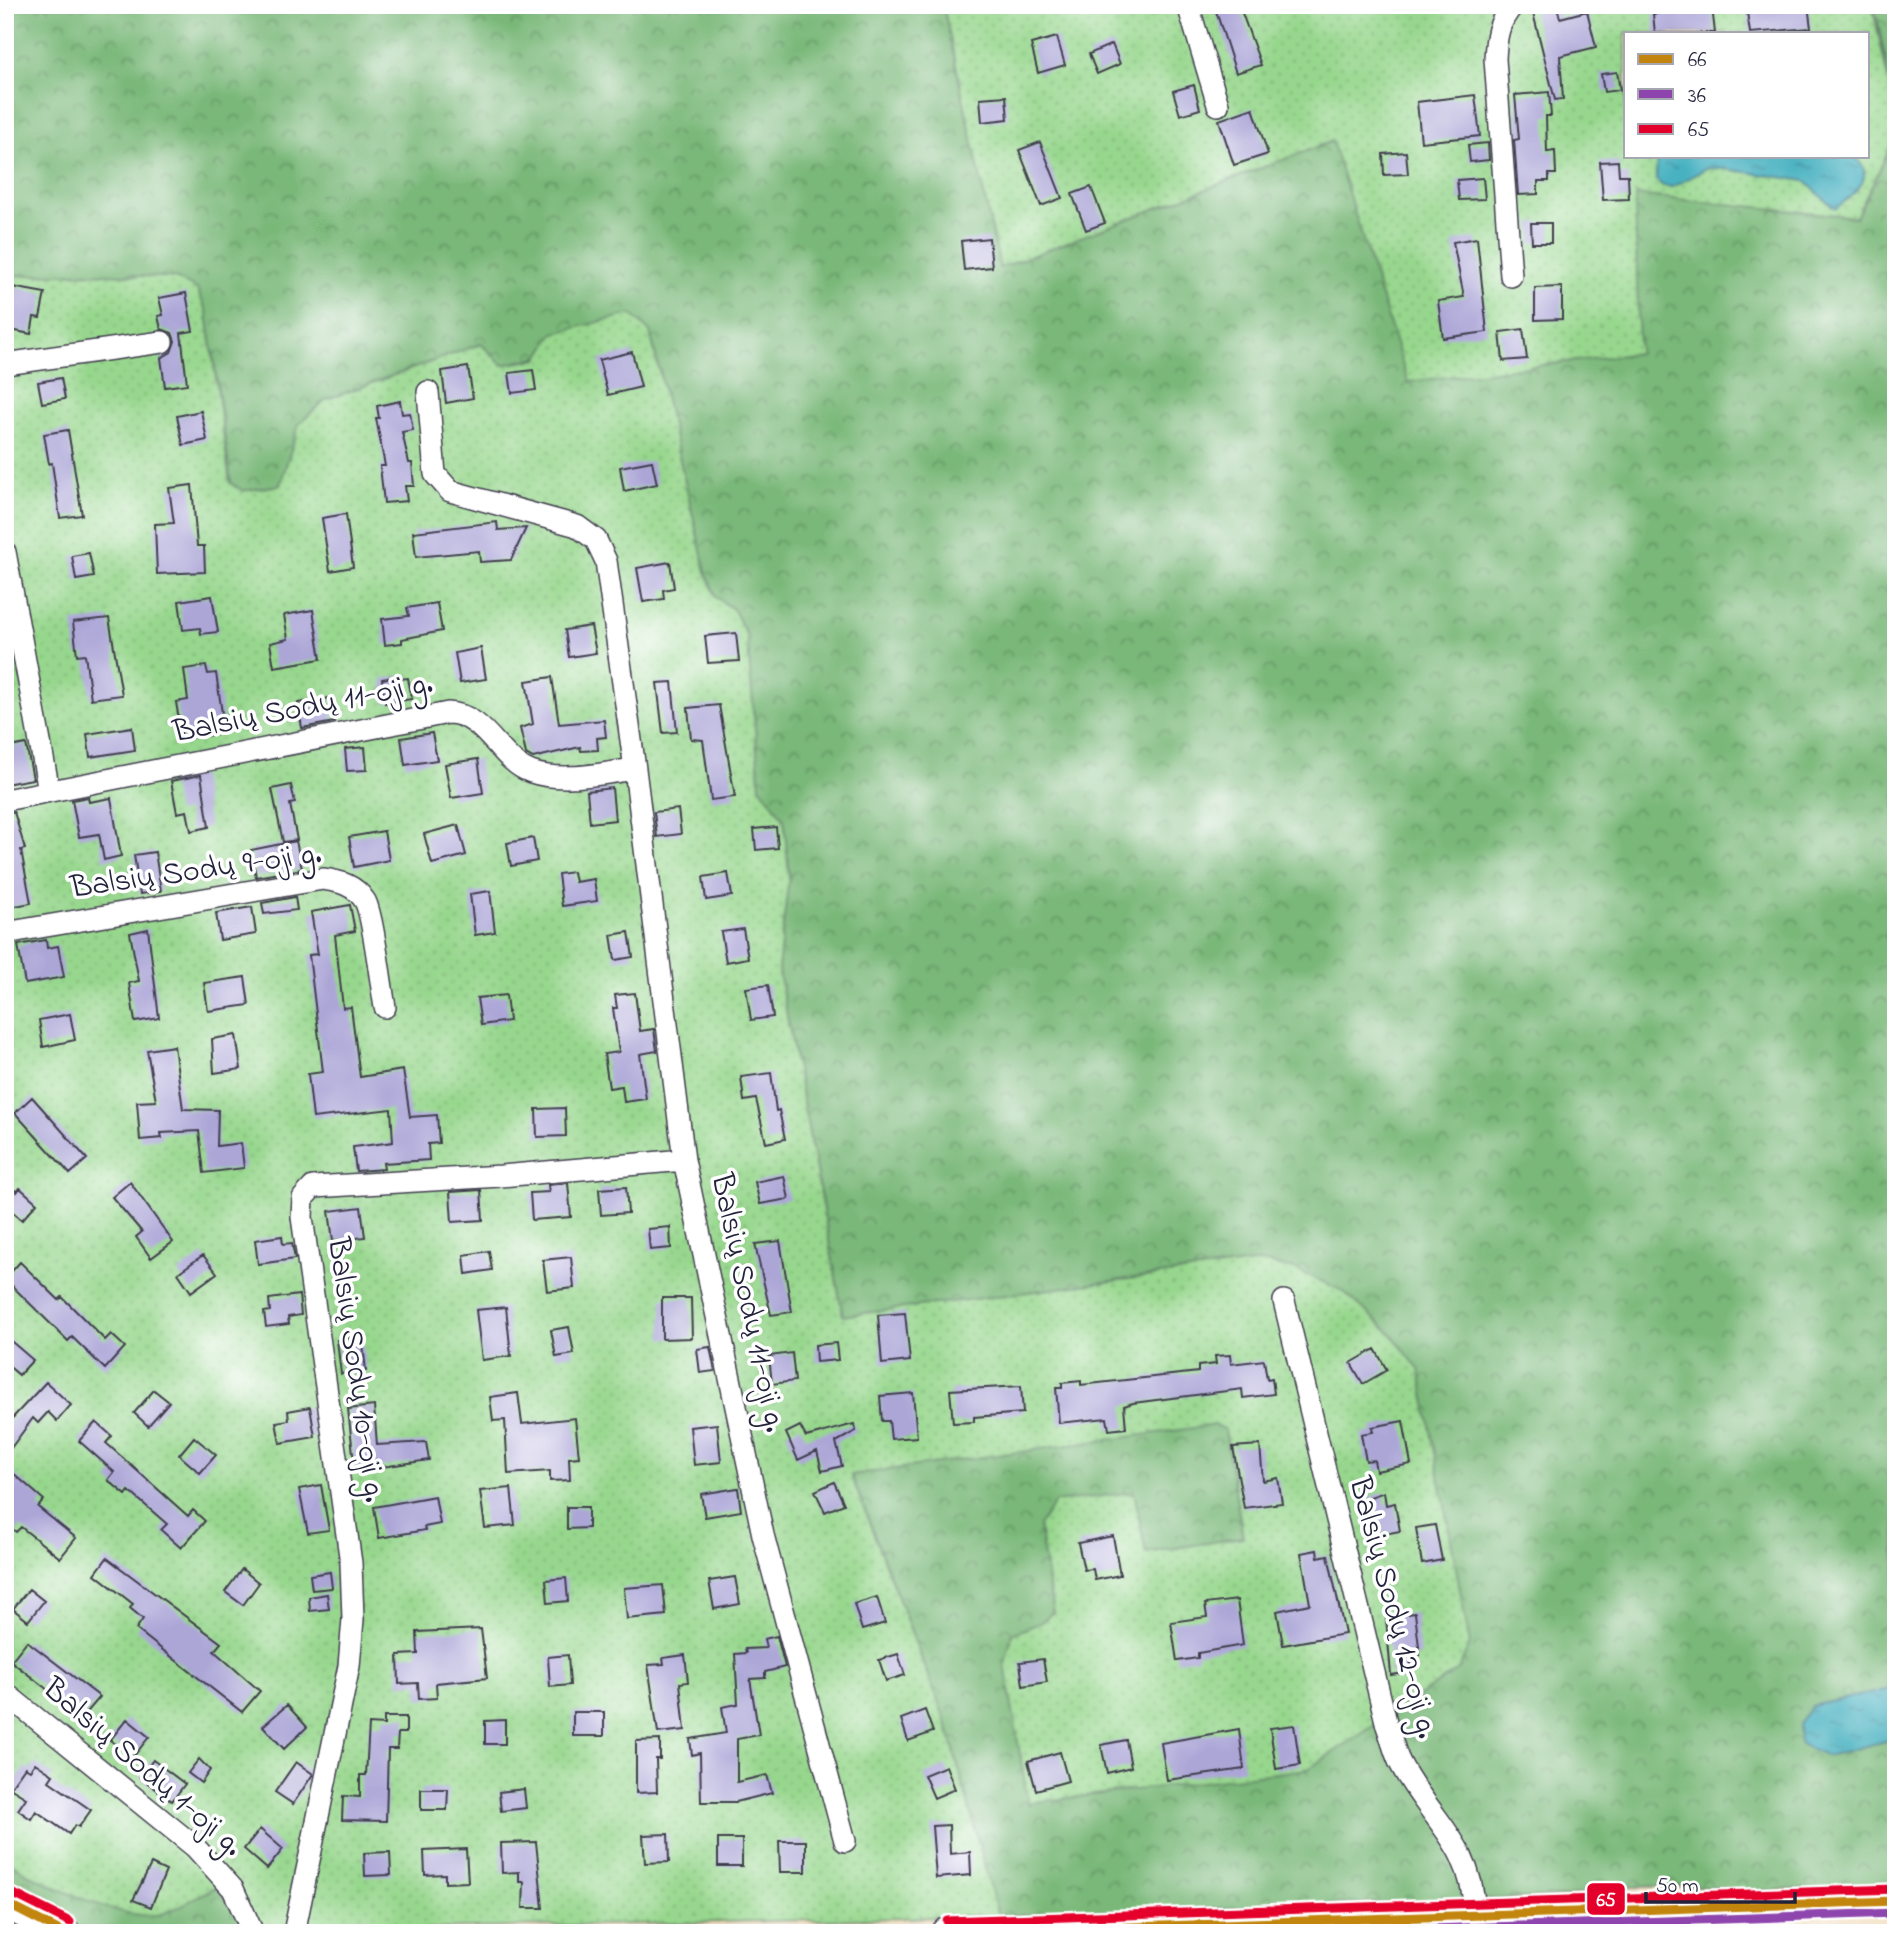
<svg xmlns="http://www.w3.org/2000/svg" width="1901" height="1938" viewBox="0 0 1901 1938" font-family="'Indie Flower',sans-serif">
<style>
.forest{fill:url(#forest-crowns);stroke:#4e6d5a;stroke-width:2}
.garden{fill:url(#garden-dots);stroke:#5c7c64;stroke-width:2;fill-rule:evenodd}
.water{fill:url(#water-ripples);stroke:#32687c;stroke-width:2}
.building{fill:#aca6d7}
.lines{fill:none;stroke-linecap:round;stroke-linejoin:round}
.minor-casing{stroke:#413e4e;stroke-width:24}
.secondary-casing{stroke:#413e4e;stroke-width:33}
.minor{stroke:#fff;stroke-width:21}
.secondary{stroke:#fff;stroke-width:30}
.bus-1-casing{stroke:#fff;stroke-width:14}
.bus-2-casing{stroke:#fff;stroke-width:14}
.bus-3-casing{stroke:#fff;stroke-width:14}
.bus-1{stroke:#c2850f;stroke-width:9}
.bus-2{stroke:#8e44ad;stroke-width:9}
.bus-3{stroke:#e4002b;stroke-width:9}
.labels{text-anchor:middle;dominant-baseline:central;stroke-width:7;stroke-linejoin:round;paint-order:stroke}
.street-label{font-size:32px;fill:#22223b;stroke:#fff}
.line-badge{stroke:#fff;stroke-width:2.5}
.badge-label{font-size:19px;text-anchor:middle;font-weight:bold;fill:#fff}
</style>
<defs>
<pattern id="forest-crowns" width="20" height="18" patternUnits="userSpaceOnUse" patternTransform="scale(1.75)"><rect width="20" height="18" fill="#79b878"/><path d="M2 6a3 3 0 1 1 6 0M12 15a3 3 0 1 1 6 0" fill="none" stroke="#639564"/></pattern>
<pattern id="garden-dots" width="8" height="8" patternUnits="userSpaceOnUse" patternTransform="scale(1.75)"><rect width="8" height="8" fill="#97d78d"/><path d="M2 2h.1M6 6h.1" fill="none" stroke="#82b87b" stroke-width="1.8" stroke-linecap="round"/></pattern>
<pattern id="water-ripples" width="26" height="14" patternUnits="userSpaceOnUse" patternTransform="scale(1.75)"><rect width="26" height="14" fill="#41aebe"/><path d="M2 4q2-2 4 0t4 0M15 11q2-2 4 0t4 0" fill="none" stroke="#368d9c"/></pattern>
</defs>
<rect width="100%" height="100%" fill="#fff"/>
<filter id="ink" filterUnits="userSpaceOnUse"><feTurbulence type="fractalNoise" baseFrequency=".0143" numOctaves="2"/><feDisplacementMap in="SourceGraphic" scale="14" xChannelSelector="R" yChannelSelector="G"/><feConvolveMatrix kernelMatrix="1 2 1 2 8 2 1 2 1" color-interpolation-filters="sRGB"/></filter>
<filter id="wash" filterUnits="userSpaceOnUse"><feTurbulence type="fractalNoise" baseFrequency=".00686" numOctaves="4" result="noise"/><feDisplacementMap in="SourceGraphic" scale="28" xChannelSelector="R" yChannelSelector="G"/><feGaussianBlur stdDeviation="1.57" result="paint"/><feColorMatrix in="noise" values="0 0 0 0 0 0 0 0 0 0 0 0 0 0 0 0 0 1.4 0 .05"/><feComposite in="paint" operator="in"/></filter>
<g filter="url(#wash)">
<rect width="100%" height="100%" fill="#f1ddbd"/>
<path class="forest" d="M5,5H943L1000,267L1332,141L1635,194L1856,217L1896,136V1688L1812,1706L1827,1756L1896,1738V1887L1754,1891L1691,1886L1631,1887L1564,1897L998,1916L948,1728L851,1474L1216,1424L1225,1430L1243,1537L1146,1553L1134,1493L1039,1526L1053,1612L1040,1623L1012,1634L1308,1769L1261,1262L843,1316L778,968L789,877L784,819L760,786L747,636L734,610L716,597L706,572L650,332L503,365L481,344L325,400L299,424L280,485L243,491L231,483L207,313L197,290L90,273L5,276Z
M1872,5H1896V116L1877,18Z
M5,1859L14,1865L158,1915L216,1887L227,1890L248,1933H95L71,1926L5,1890Z"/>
<path class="garden" d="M943,5H1872L1896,116V136L1856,217L1635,195L1639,353L1408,382L1332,141L1000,268ZM1626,33H1868V156H1626Z
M90,273L175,278L197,289L207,313L230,483L243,491L280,485L299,424L325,400L481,344L503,365L538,359L554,333L631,314L650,332L706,572L716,597L734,610L747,636L760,786L784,819L789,877L778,968L843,1316L1261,1262L1295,1269L1343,1291L1390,1332L1420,1371L1470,1644L1458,1670L1308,1769L1028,1803L1005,1664L1012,1634L1040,1623L1053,1612L1039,1526L1055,1502L1134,1492L1146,1553L1243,1537L1225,1430L1215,1425L851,1475L948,1728L998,1916L248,1933L227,1890L216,1887C200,1894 172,1913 157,1915C120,1920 35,1881 5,1859V276Z"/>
<path class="water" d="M1657,156H1854C1879,177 1853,195 1835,209L1805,181L1725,169L1707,168L1673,187L1663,186L1656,180Z
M1896,1688V1738L1827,1756L1800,1744L1799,1725L1812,1706Z"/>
<g id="blocks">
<path class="building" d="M1214,5H1239L1261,65L1236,73Z
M1746,5H1808L1811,28L1750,33Z
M1557,7L1560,18L1587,11L1596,47L1560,56L1563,99L1555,100L1533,13Z
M1712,7L1715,33H1655L1653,14Z
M1057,37L1065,65L1038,73L1031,44Z
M1112,44L1120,64L1097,74L1089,54Z
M1617,72L1620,90L1604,92L1601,74Z
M1194,85L1200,109L1180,115L1173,91Z
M1549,92L1551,116H1546L1547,152L1555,151L1556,174H1549V181H1538V194L1518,195L1514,140L1519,139L1515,95Z
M1475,95L1480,136L1421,142L1417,102Z
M1006,96L1008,119L982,122L980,98Z
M1253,108L1268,154L1234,165L1219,120Z
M1040,142L1062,198L1041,206L1019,150Z
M1488,143L1489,160L1470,162L1468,145Z
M1406,152L1408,174L1384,175L1383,154Z
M1618,161L1619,175H1628L1629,199L1603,200L1600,162Z
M1483,178L1485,199L1459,200L1457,180Z
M1091,187L1105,223L1086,230L1072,194Z
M1531,223H1551V243H1532Z
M989,238L992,267L964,270L961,241Z
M1477,238L1487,332L1443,338L1438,301L1464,297L1453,242Z
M12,287L45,293L40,318L34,317L31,334L5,329Z
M1562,287V319L1535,320V288Z
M186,293L193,331L181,333L187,384L165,387L161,358L171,352L175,341L172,333L161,329L158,316L163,315L159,298Z
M1523,329L1527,359L1503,361L1500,332Z
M632,352L641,387L608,395L599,360Z
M468,367L473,398L446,403L442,371Z
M533,370L536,390L512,393L509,373Z
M61,378L65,399L42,403L38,382Z
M400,401L402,414L410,413L413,430L402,432L409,463H412L414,486H405L407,501L384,503L380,466H385L376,418H379L377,406Z
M201,411L207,440L183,445L177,416Z
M68,430L82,515L60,518L52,463L49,464L44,434Z
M652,461L657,484L624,491L620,467Z
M192,485L197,546H204L205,572L157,574L155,524L174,523L169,488Z
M346,514L353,567L330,571L322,518Z
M497,522L498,530L526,528L511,560L480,562L479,551L416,557L413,532Z
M89,553L94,577L76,580L72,556Z
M670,562L674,588L663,590L664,599L643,602L637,568Z
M212,596L218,632L201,634L200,628L183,630L179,601Z
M437,603L442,631L402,639V643L385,645L382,619L409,616L407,608Z
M313,610L321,659L274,667L270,643L288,639L284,615Z
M109,618L122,695L91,699L85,654L77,655L73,622Z
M591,626L596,653L569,657L565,630Z
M736,633L739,661L708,663L705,636Z
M481,648L486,679L460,683L455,653Z
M206,666L208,674L216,673L225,733L182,739L176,702L188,700L184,669Z
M399,676L400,679L408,678L412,699L385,703L382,679Z
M552,677L559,724L604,720L606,737L597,738L598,750L581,751L580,747L533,758L526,754L520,728L533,724L526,681Z
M672,682L677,732L663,733L657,683Z
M330,698L334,722L302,728L298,703Z
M719,705L735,797L711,800L703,740L691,739L688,708Z
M132,727L135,750L90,757L87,734Z
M432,733L437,760L405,765L401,738Z
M26,744L33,779L5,784V748Z
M365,747L367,770L347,771L345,749Z
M478,759L483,793L451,798L445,764Z
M201,775L209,827L191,831L187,811L177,813L171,781Z
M291,785L295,803L290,804L297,840L283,842L272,789Z
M612,788L615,820L590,823L587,791Z
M88,797L89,802L111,798L121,856L104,860L99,834L79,837L72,800Z
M678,809L681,834L657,837L654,812Z
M14,812L25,849L21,850L31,903L5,908V813Z
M458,825L466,855L432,864L424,834Z
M776,827L778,848L756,850L754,829Z
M384,831L389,860L354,867L349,837Z
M533,838L537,861L511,866L507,843Z
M296,841L302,869L256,877L251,850Z
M155,852L161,891L140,894L134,855Z
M573,872L575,882L594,879L597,901L562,906L558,874Z
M728,873L732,896L706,900L703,877Z
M490,891L495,932L475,935L470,894Z
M295,897L297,910L264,914L262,903Z
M350,905L355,931L335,935L343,1008L351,1007L360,1077L403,1070L410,1117L437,1115L439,1143L428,1144L429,1160L383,1163L384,1169L356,1171L353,1147L393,1142L391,1109L313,1118L308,1074L323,1072L309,955L318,954L311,912Z
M252,907L256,934L220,940L216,913Z
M148,929L159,1018L135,1022L129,983L139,981L130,933Z
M743,929L748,958L726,962L721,932Z
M629,932L633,957L615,960L611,935Z
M46,940L47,948L58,946L64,977L25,984L18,945Z
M245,977L249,1005L208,1011L204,983Z
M768,985L773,1017L751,1020L746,988Z
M635,993L640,1031L654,1029L657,1051L640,1054L646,1099L624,1102L622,1086L609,1088L604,1054L619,1052L613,1008H617L615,995Z
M506,995L509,1021L481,1025L477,998Z
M70,1014L75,1040L43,1047L39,1020Z
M236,1035L241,1069L214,1073L212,1039Z
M174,1046L183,1109L218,1110L217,1146L241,1143L244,1168L204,1173L199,1131L161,1133L162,1138L140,1140L137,1102L156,1101L147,1050Z
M771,1073L776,1111L779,1110L785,1139L766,1143L756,1099L744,1101L741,1077Z
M32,1097L87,1159L70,1174L15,1113Z
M565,1108L566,1136L537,1137L536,1109Z
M784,1176L789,1199L760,1204L755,1182Z
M5,1182L17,1192L20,1188L37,1203L22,1220L5,1205Z
M130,1182L173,1242L151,1258L136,1237L142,1232L112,1197Z
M568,1183L571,1217L532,1220L530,1193L549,1192L548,1185Z
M626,1187L628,1213L601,1215L599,1189Z
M481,1190L483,1220L452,1222L450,1192Z
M361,1207L365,1237L333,1241L329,1211Z
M670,1227L671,1248L650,1250L648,1229Z
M282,1236L283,1244L292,1243L295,1259L258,1264L255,1240Z
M780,1241L792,1312L771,1315L755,1244Z
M489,1251L492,1270L466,1274L464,1255Z
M203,1255L217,1273L191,1292L178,1273Z
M571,1257L574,1288L547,1291L543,1260Z
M20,1262L59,1300L62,1297L105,1340L111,1334L125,1347L105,1369L72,1337L68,1341L5,1279Z
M299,1295L301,1315L288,1317L289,1324L266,1327L264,1312L270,1311L269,1299Z
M662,1298H691L692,1338L662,1339Z
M506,1307L511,1356L482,1360L476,1310Z
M905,1313L910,1361L882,1364L878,1315Z
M569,1327L574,1354L556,1357L551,1330Z
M5,1336L33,1360L19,1375L5,1363Z
M362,1336L366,1371L341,1374L337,1340Z
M836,1343L838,1360L816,1362L815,1345Z
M710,1347L715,1371L700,1373L697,1349Z
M1375,1349L1387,1370L1363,1384L1351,1363Z
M792,1353L795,1381L772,1384L769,1356Z
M1230,1355L1231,1364L1264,1360L1267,1379L1272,1378L1274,1394L1243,1398L1242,1389L1133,1403L1124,1406L1126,1428L1109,1430L1107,1418L1059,1423L1056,1388H1062V1383L1081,1381V1385L1198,1372V1366L1216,1364L1215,1356Z
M46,1382L71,1405L57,1421L48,1412L38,1423L33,1418L5,1456V1426Z
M1021,1386L1023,1413L974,1417V1422L953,1423L950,1390Z
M154,1390L169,1402L148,1426L134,1413Z
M518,1393L522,1424L575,1418L579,1457L569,1458L570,1480L550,1481V1471L508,1474L505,1420L493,1421L490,1397Z
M913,1393L917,1437L891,1439L889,1421H882L880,1396Z
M374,1406L377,1445L426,1442L429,1460L355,1471L348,1409Z
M310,1407L315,1437L280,1443L276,1422L289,1420L288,1411Z
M1403,1421L1411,1464L1376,1471L1374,1460L1366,1461L1361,1434L1373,1432L1372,1427Z
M96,1422L112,1436L106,1443L188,1516L193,1510L205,1521L181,1548L161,1530L167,1524L129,1491L126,1495L108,1480L114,1472L79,1441Z
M717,1424L721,1462L694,1465L690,1427Z
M854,1424L856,1431L836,1442L842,1466L822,1471L817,1451L798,1460L786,1433L800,1426L806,1437Z
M194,1437L216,1455L200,1473L179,1455Z
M1260,1445L1263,1481L1278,1478L1282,1503L1244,1508L1233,1447Z
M12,1472L44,1500L38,1507L76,1538L60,1558L21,1527L16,1532L5,1523V1480Z
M834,1482L844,1504L825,1512L815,1491Z
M321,1485L329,1530L308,1533L299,1489Z
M511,1488L515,1525L485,1528L480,1491Z
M738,1488L741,1511L705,1517L701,1494Z
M1384,1492L1386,1505L1395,1503L1400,1531L1368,1537L1362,1500Z
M435,1496L440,1524L424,1527L425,1530L379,1538L374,1507Z
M567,1507H588V1528L567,1529Z
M1435,1525L1442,1560L1422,1564L1416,1528Z
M1113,1536L1120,1575L1095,1580L1093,1569L1084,1570L1078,1543Z
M1317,1550L1318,1557L1328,1555L1345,1634L1283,1645L1277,1611L1310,1604L1301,1553Z
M107,1558L221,1643L214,1651L260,1691L242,1712L136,1629L143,1619L130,1608L133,1604L95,1574Z
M242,1569L259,1583L243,1605L225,1592Z
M330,1572L332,1588L312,1590L310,1575Z
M735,1577L740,1604L714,1609L709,1581Z
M566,1578L568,1601L548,1603L546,1580Z
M663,1585L666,1615L627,1619L624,1588Z
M29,1589L44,1601L28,1621L13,1609Z
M327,1594L329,1609L310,1611L309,1597Z
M877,1597L885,1623L862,1630L854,1604Z
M1237,1600L1243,1645L1198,1653V1658L1177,1661L1171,1622L1207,1617L1205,1604Z
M1415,1613L1420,1655L1410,1656L1412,1672L1391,1675L1386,1617Z
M481,1629L487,1678L436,1683L437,1698L419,1699L418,1683L399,1684L398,1655L418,1654L417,1632Z
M777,1636L785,1667L765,1672V1678L750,1679L759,1735L737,1739V1782L767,1775L772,1793L736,1802H701L700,1753L692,1755L690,1739L726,1733L722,1707L738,1704L735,1654L746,1653L745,1649L766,1648L764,1639Z
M27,1641L100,1697L77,1724L66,1715L69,1711L46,1692L48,1690L11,1661Z
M898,1654L905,1675L886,1681L879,1660Z
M568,1655L570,1685L550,1687L548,1657Z
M685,1655L688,1682L680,1683L685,1730L658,1733L648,1665L664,1664L663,1658Z
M1043,1659L1047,1682L1023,1686L1020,1662Z
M287,1705L307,1727L284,1749L263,1726Z
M925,1710L933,1732L908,1741L901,1719Z
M573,1712H604V1736H573Z
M384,1717H406V1733H398L397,1749H388L386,1821L342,1820L343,1796L360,1797V1775H366L369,1724L384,1725Z
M127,1719L149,1737L133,1757L110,1740Z
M505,1720V1744H485V1721Z
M1294,1725L1300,1765L1276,1769L1270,1728Z
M1239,1729L1244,1769L1167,1780L1161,1743Z
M660,1740V1759H656L657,1792L636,1793V1741Z
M1126,1740L1131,1767L1107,1773L1101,1745Z
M1060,1752L1068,1781L1036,1790L1028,1761Z
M199,1759L210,1770L201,1783L188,1773Z
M153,1760L185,1784L172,1801L140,1777Z
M296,1762L313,1774L293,1804L275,1792Z
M35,1763L53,1775L49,1781L91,1810L79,1827L75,1825L69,1834L36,1811L31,1819L18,1810L26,1798L10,1788L25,1767L30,1770Z
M946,1766L955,1789L934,1798L924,1775Z
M421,1789H448L447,1810H421Z
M524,1789L526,1808L501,1811L499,1792Z
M949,1825L950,1854L970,1852L971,1875L936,1878L932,1826Z
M260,1829L283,1849L267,1869L244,1849Z
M668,1834L669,1862L645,1863L643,1835Z
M718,1839H742V1866H718Z
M779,1841H806V1872H780Z
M536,1842L543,1908H523L524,1882H519V1872L502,1873L501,1843Z
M466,1849L468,1882L445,1883V1874L425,1875L424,1851Z
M390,1852L391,1875L365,1876L364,1853Z
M151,1864L166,1871L151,1907L133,1900Z"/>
</g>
</g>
<g filter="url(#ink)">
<use href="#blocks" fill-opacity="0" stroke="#413e4e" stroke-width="2"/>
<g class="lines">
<g class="minor-casing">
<path id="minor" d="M1188,5L1218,105
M1511,276L1495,59C1496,37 1498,22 1513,5
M5,364L162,342
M428,392L435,474L450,491L577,526L596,540L606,561L635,769
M5,552L49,791
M5,800L448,713C486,714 498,760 531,772C563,783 603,773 635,769L684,1160L763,1535L845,1841
M5,933L323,879C339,881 355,885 365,901C373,915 381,986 385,1007
M1284,1301L1387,1726C1391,1737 1394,1750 1399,1761C1429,1820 1472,1841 1475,1914
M5,1693L195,1847L233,1889L253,1933
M294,1933L349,1666L353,1619L351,1563L302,1217L303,1198L313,1187L501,1176L684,1160
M1737,1933L1738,1906"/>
</g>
<g class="secondary-casing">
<path id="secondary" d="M5,1903L65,1933
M947,1933L1896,1901"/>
</g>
<use href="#minor" class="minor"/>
<use href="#secondary" class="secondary"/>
<g class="bus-1-casing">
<path id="bus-1" d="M5,1903L64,1933
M954,1933L1896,1901"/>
</g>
<g class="bus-2-casing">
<path id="bus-2" d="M1318,1933L1896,1913"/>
</g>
<g class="bus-3-casing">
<path id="bus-3" d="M10,1892L70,1922
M947,1921L1896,1889"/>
</g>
<use href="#bus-1" class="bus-1"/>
<use href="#bus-2" class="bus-2"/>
<use href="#bus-3" class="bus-3"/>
</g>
</g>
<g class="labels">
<g class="street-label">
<text transform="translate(303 709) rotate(-11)">Balsių Sodų 11-oji g.</text>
<text transform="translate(196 872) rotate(-8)">Balsių Sodų 9-oji g.</text>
<text transform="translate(747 1303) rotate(78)">Balsių Sodų 11-oji g.</text>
<text transform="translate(355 1370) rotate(82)">Balsių Sodų 10-oji g.</text>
<text transform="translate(1392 1608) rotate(75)">Balsių Sodų 12-oji g.</text>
<text transform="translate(142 1768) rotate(41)">Balsių Sodų 1-oji g.</text>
</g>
</g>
<rect class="line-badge" x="1586" y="1882" width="40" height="34" rx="7" fill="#e4002b"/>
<g class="badge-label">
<text x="1606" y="1906">65</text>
</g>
<rect width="1901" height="1938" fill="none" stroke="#fff" stroke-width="28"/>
<rect x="1624" y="32" width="245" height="126" fill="#ffffff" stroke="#a7a7b1" stroke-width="2"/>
<rect x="1638" y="54" width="35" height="10" fill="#c2850f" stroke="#a7a7b1" stroke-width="2"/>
<text x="1688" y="66" font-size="21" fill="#22223b">66</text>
<rect x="1638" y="89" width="35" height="10" fill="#8e44ad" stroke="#a7a7b1" stroke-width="2"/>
<text x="1688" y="102" font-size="21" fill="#22223b">36</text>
<rect x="1638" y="124" width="35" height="10" fill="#e4002b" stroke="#a7a7b1" stroke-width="2"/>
<text x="1688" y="136" font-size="21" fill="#22223b">65</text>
<path d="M1646 1892v10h149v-10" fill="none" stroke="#22223b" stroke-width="3.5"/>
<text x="1656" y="1892" font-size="21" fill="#22223b" stroke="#ffffff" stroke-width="5" paint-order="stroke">50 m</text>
</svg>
